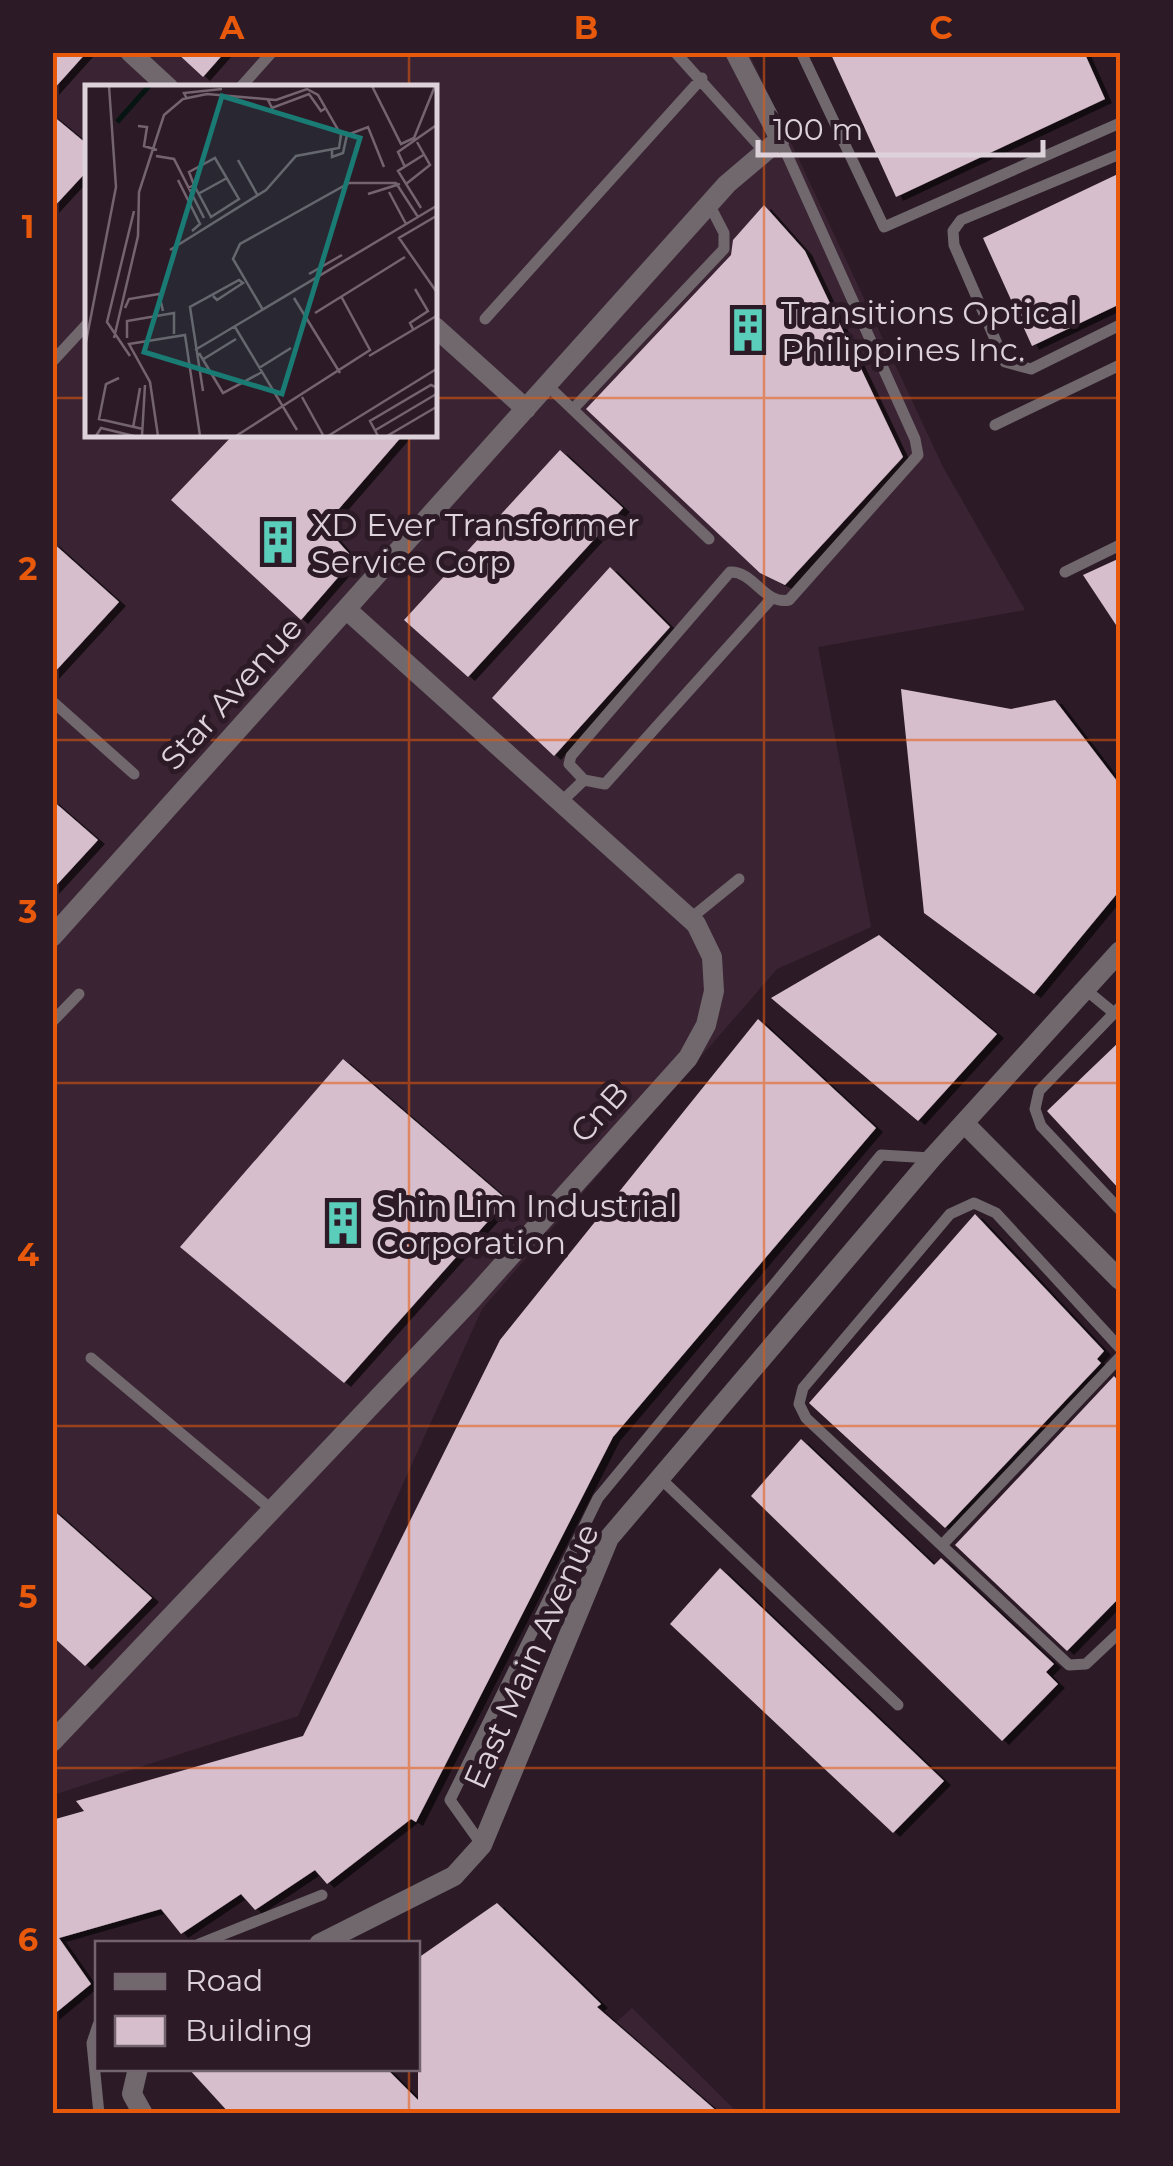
<svg xmlns="http://www.w3.org/2000/svg" width="1173" height="2166" viewBox="0 0 1173 2166" font-family="Montserrat,sans-serif">
<style>
.built{fill:#3a2433;fill-rule:evenodd}
.building{fill:#d6becd;filter:url(#shadow)}
.lines{fill:none;stroke-linecap:round;stroke-linejoin:round}
.service{stroke:#71686e;stroke-width:11}
.minor{stroke:#71686e;stroke-width:20}
.grid{fill:none;stroke:#e8590c;stroke-width:2.5;stroke-opacity:0.55}
.labels{text-anchor:middle;dominant-baseline:central;stroke-width:10;stroke-linejoin:round;paint-order:stroke}
.poi-label{font-size:32px;fill:#ded2da;stroke:#2c1b27;text-anchor:start}
.street-label{font-size:32px;fill:#ded2da;stroke:#2c1b27}
.inset-river{fill:none;stroke:#071512;stroke-width:5}
.inset-road{fill:none;stroke:#73646f;stroke-width:2.5}
.view{fill:#197b73;fill-opacity:0.15;stroke:#197b73;stroke-width:5}
.inset-edge{fill:none;stroke:#ded2da;stroke-width:5}
.neatline{fill:none;stroke:#e8590c;stroke-width:4}
.grid-label{font-size:32px;text-anchor:middle;font-weight:bold;fill:#e8590c}
</style>
<defs>
<filter id="shadow"><feDropShadow dx="7" dy="4" stdDeviation="0" flood-color="#0009"/></filter>
</defs>
<rect width="100%" height="100%" fill="#2c1b27"/>
<path class="built" d="M52,53H749L943,467L1025,610L818,647L871,927L777,969L482,1309L298,1716L53,1795ZM88,88H435V435H88Z
M632,2008L738,2113L515,2114Z"/>
<path class="building" d="M52,52H87L52,91Z
M176,52H225L203,77Z
M830,52H1084L1105,99L896,197Z
M52,115L88,145V170L52,209Z
M1120,173V304L1032,346L983,238Z
M764,205L805,251L903,457L785,585L760,573L586,409L731,255L733,240Z
M233,435H403L324,526L354,559L301,620L171,500Z
M560,450L623,508L468,677L404,620Z
M52,542L119,602L52,675Z
M1120,558V631L1083,575Z
M610,567L670,627L554,756L492,698Z
M901,689L1011,709L1055,700L1120,785V890L1034,994L924,913Z
M52,800L98,840L52,890Z
M879,935L997,1034L918,1121L771,998Z
M758,1019L876,1128L613,1437L416,1822L411,1819L327,1884L315,1870L255,1910L241,1894L181,1934L161,1909L59,1938L91,1984L52,2016V1820L84,1811L76,1801L303,1736L500,1340Z
M1120,1041V1190L1047,1111Z
M343,1059L507,1200L344,1383L180,1247Z
M975,1214L1104,1351L1097,1359L1101,1363L945,1528L809,1403Z
M1114,1376L1120,1383V1597L1067,1651L955,1545Z
M801,1439L934,1565L941,1558L1054,1664L1046,1672L1058,1684L1002,1741L751,1496Z
M52,1509L152,1598L85,1666L52,1636Z
M720,1568L944,1781L893,1833L670,1624Z
M497,1903L601,2004L597,2007L720,2114H230L188,2068H386L418,2100V1958Z"/>
<g class="lines">
<path class="service" d="M675,52L763,150
M801,52L884,227L1120,123
M240,88L272,52
M1120,154L961,220L953,231L954,245L1005,362L1031,369L1120,325
M485,319L702,78
M52,362L88,323
M547,385L709,539
M574,408L724,249V233L709,204
M995,425L1120,365
M1065,572L1120,545
M772,598L605,784L584,780L569,764L571,756L730,572C754,571 764,605 789,600L918,455L915,439L780,139
M52,701L134,774
M560,803L584,780
M691,918L739,879
M1086,990L1114,1013
M1120,1007L1039,1091L1035,1109L1041,1126L1120,1210
M52,1022L79,994
M1120,1348L996,1213L974,1203L950,1214L803,1388L799,1404L806,1418L1069,1665L1086,1664L1120,1632
M91,1358L271,1509
M660,1478L898,1705
M943,1544L1120,1357
M482,1845L450,1800L598,1498L881,1155L931,1158
M199,1944L322,1895
M98,2025L92,2043L99,2114"/>
<path class="minor" d="M130,52L169,88
M435,327L526,409
M52,937L727,184L780,139L735,52
M966,1125L1120,1280
M52,1742L472,1299L688,1058L706,1025L714,991L712,957L696,924L346,609
M319,1944L454,1876L482,1845L609,1538L932,1158L1120,951
M138,2068L132,2094L143,2114"/>
</g>
<path class="grid" d="M409,52V88M764,52V2114M52,398H88M435,398H1120M409,435V1944M52,740H1120M52,1083H1120M52,1426H1120M52,1768H1120M409,2068V2114"/>
<defs>
<g id="building-bare" transform="scale(3.45)"><path d="M-4-6H4V6H1V3H-1V6H-4ZM-2.5-4.3h1.7v1.8h-1.7ZM.8-4.3h1.7v1.8H.8ZM-2.5-1h1.7V.8h-1.7ZM.8-1h1.7V.8H.8Z" fill="#5bcebb" stroke="#2c1b27" stroke-width="2.5" paint-order="stroke"/></g>
</defs>
<g fill-rule="evenodd">
<use href="#building-bare" x="748" y="330"/>
<use href="#building-bare" x="278" y="542"/>
<use href="#building-bare" x="343" y="1223"/>
</g>
<g class="labels">
<g class="poi-label">
<text x="781" y="312">Transitions Optical<tspan x="781" dy="37">Philippines Inc.</tspan></text>
<text x="311" y="524">XD Ever Transformer<tspan x="311" dy="37">Service Corp</tspan></text>
<text x="376" y="1205">Shin Lim Industrial<tspan x="376" dy="37">Corporation</tspan></text>
</g>
<g class="street-label">
<text transform="translate(231 693) rotate(-48)">Star Avenue</text>
<text transform="translate(599 1112) rotate(-48)">CnB</text>
<text transform="translate(531 1656) rotate(-66)">East Main Avenue</text>
</g>
</g>
<g transform="translate(85 85)">
<rect width="352" height="352" fill="#2c1b27"/>
<path class="inset-river" d="M32,37L64,1"/>
<path class="inset-road" d="M287,1L316,59L329,53L350,1M102,14L99,8L137,4M183,15L187,23L224,9L236,26L241,23M53,41L62,42L59,61L72,65M247,65V72L258,68L262,50L283,42L299,82M71,71L89,74L119,133M153,75L173,111M320,82L313,67L353,39M93,95L115,139L107,146M321,99L345,80L332,57M103,103L109,100L104,87L130,73L154,114L126,132L109,100M304,107L321,139M113,109L142,93M283,109L315,99M336,123L313,86L340,69M353,130L314,153L353,209M224,189L257,170M209,213L255,288M40,223L44,214L74,209L78,226M178,225L148,174L155,159L264,98H311L333,132M230,228L320,172M150,242L212,345M328,244L325,238L343,226L330,204M29,253L53,151L54,107L79,30L98,14L122,9L191,15L222,4L233,10L256,50L254,63L211,71L181,105L85,165M42,253V236L89,228V249M0,262L31,102L24,1M110,265L353,120M114,268L138,308L177,287M45,271L22,237L49,126M284,271L353,230M117,275L151,254M174,283L206,263M34,293L21,299L14,334L58,344M118,306L105,222L154,195L158,198L132,215L128,211M217,312L238,350M48,343L55,303M289,346L353,308M11,351L16,343L49,351M57,351L60,300M73,351L65,297L44,259L100,250L115,351M151,351L285,265L256,211M243,351L353,283M293,351L285,336L346,300L353,303M302,351L353,321"/>
<path class="view" d="M137,11L275,53L197,309L59,267Z"/>
<rect width="352" height="352" class="inset-edge"/>
</g>
<rect width="1173" height="2166" fill="none" stroke="#2c1b27" stroke-width="110"/>
<rect x="95" y="1941" width="325" height="130" fill="#2c1b27" stroke="#73646f" stroke-width="2.5"/>
<rect x="115" y="1974" width="50" height="15" fill="#71686e" stroke="#73646f" stroke-width="2.5"/>
<text x="185" y="1991" font-size="30" fill="#ded2da">Road</text>
<rect x="115" y="2016" width="50" height="30" fill="#d6becd" stroke="#73646f" stroke-width="2.5"/>
<text x="185" y="2041" font-size="30" fill="#ded2da">Building</text>
<path d="M758 140v15h285v-15" fill="none" stroke="#ded2da" stroke-width="5"/>
<text x="773" y="140" font-size="30" fill="#ded2da" stroke="#2c1b27" stroke-width="8" paint-order="stroke">100 m</text>
<rect x="55" y="55" width="1063" height="2056" class="neatline"/>
<g class="grid-label">
<text x="232" y="39">A</text>
<text x="586" y="39">B</text>
<text x="941" y="39">C</text>
<text x="28" y="238">1</text>
<text x="28" y="580">2</text>
<text x="28" y="923">3</text>
<text x="28" y="1266">4</text>
<text x="28" y="1608">5</text>
<text x="28" y="1951">6</text>
</g>
</svg>
